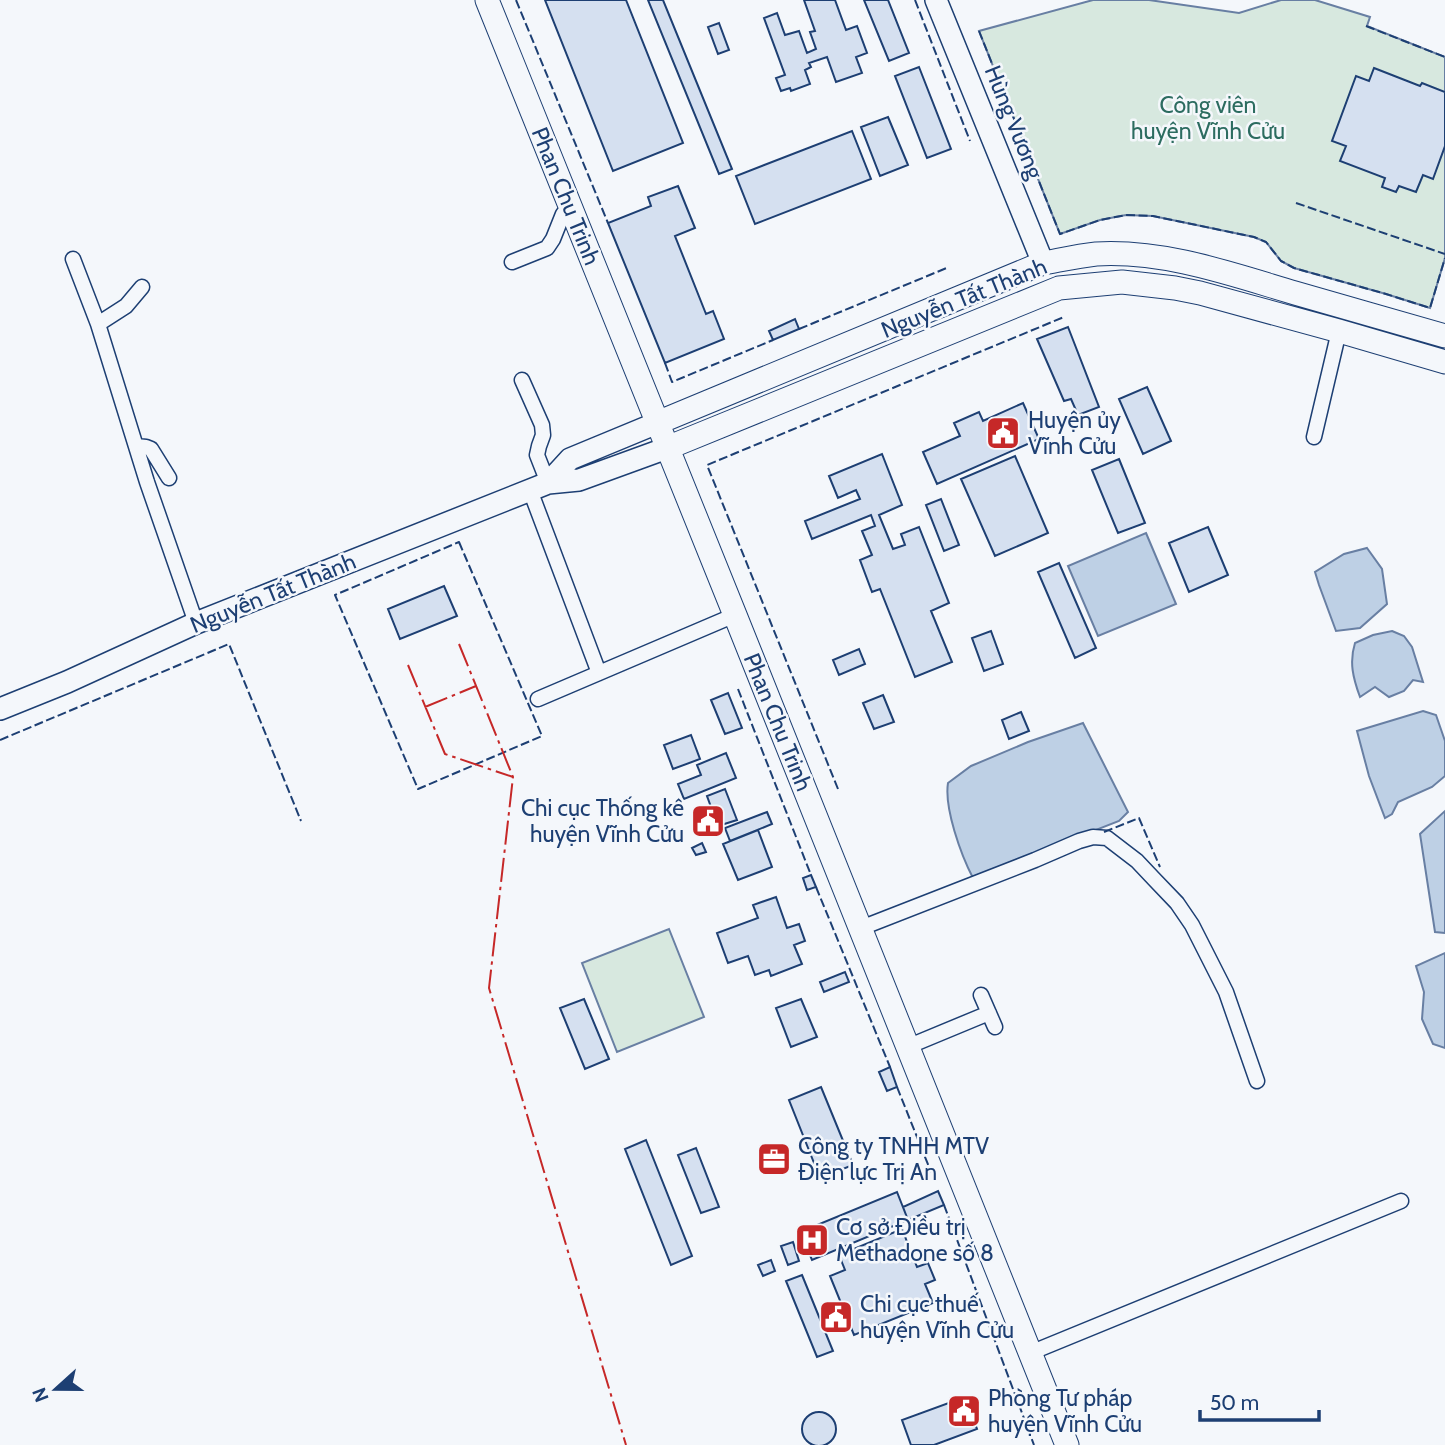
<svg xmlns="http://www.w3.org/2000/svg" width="1445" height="1445" viewBox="0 0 1445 1445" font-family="Cabin,sans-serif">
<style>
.green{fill:#d7e8df;stroke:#687fa3;stroke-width:2}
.water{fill:#bed0e5;stroke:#687fa3;stroke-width:2}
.building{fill:#d5e0f0;stroke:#1d3f73;stroke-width:2}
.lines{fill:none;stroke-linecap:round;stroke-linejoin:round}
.street-casing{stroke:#1d3f73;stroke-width:17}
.secondary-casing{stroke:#1d3f73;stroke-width:24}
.primary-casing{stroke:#1d3f73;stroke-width:25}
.street{stroke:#f4f7fb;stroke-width:14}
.secondary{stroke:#f4f7fb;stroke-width:21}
.primary{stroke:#f4f7fb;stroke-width:23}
.fence{stroke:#1d3f73;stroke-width:2;stroke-dasharray:9 3.5;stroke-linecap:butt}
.power{stroke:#c62828;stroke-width:2;stroke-dasharray:24 5 3.5 5;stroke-linecap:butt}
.labels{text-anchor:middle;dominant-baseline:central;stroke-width:5;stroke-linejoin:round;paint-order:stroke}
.park-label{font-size:23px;fill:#2c6c60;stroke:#f4f7fb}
.street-label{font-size:23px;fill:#1d3f73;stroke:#f4f7fb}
.poi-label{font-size:23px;fill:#1d3f73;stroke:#f4f7fb;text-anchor:start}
</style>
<rect width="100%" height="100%" fill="#f4f7fb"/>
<path class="green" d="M1093,0H1149L1239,13L1281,0H1315L1370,17L1367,26L1445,57V258L1430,308L1386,294L1294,268L1281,261L1266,242L1254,237L1153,216L1126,215L1100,220L1060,234L979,31Z
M669,929L704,1017L617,1052L582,963Z"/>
<path class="water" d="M1146,533L1176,604L1098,636L1068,566Z
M1367,548L1382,569L1387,604L1360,628L1336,631L1319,585L1315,572L1344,554Z
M1392,631L1404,636L1412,647L1423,682L1413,680L1404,691L1389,697L1375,687L1360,697C1353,678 1349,662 1355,643L1373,635Z
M1423,711L1436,715L1445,741V776L1432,787L1398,802L1392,814L1385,818L1369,776L1357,731Z
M1083,723L1128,812L1119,821L973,878C961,855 944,808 948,783L971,766L1028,742Z
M1445,811V933L1435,932L1420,834Z
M1445,953V1048L1433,1044L1422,1019L1424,992L1416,966Z"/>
<path class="building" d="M545,0H626L683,143L613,171Z
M648,0H663L732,169L719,174Z
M804,0H835L846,30L857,26L867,53L856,57L862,73L836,82L827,57L809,63L811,67L805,70L810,84L791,91L790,88L781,91L776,78L785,75L764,18L777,13L785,35L799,31L807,53L816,49L810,32L815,31Z
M864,0H888L909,53L889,61Z
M719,23L729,50L718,54L708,27Z
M919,67L951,149L927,158L895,76Z
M1374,68L1420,86L1422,83L1445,92V146L1433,179L1423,175L1416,192L1399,186L1396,192L1382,187L1385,178L1340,161L1346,146L1332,141L1356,76L1369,81Z
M888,117L908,165L880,176L861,127Z
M852,131L871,179L755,224L736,176Z
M678,186L695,228L675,236L706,314L713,311L724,339L665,363L608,223L651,206L648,197Z
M795,319L799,329L773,340L769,331Z
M1068,327L1099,407L1078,415L1071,399L1064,401L1037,339Z
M1147,387L1171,441L1143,454L1119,399Z
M1023,403L1039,439L937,484L923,452L960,436L954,423L979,412L983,421Z
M882,454L902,505L879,515L893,549L905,545L901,534L919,527L949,603L931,611L952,662L915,677L880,589L872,592L860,560L872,555L862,531L875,526L871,515L812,539L805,521L860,499L856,490L838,498L829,476Z
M1015,456L1048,533L995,556L961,479Z
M1119,459L1145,523L1118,533L1092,470Z
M941,499L959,545L944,551L926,505Z
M1208,527L1228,575L1189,592L1169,543Z
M1059,563L1096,648L1075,658L1038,572Z
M444,586L457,616L400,639L388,609Z
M991,631L1003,664L984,671L972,638Z
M859,649L865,664L839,675L833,660Z
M728,693L742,728L725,734L711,700Z
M883,695L894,722L874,729L863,703Z
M1021,712L1029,731L1009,739L1002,720Z
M691,735L700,759L673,769L664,745Z
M726,753L736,778L684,799L678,784L701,775L697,765Z
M725,789L737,820L718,826L707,796Z
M767,812L772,824L730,841L725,828Z
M758,830L772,867L738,880L723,844Z
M702,843L706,852L696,855L692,848Z
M811,875L816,887L807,890L803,878Z
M776,897L787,928L799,924L805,941L794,945L802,964L771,976L769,970L755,975L748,956L728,963L717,933L758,918L753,905Z
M845,972L849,982L824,992L820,982Z
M584,999L609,1059L585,1069L560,1008Z
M801,999L817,1037L791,1047L776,1008Z
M890,1067L897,1087L887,1091L879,1072Z
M821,1087L853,1165L820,1178L789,1100Z
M646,1140L692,1256L671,1265L625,1149Z
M696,1148L719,1207L701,1213L678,1155Z
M938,1191L944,1205L908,1220L903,1207Z
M897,1192L908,1220L812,1260L800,1232Z
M902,1229L917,1267L928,1263L935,1280L925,1284L933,1303L854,1335L830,1276L845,1270L839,1255Z
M793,1242L799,1261L788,1265L781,1246Z
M771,1260L775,1271L763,1276L758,1265Z
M802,1275L833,1351L817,1357L786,1281Z
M965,1397L977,1429L934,1445H911L902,1420Z
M802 1429a17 17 0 1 1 34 0a17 17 0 1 1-34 0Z"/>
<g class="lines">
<g class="street-casing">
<path id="street" d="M73,259L98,324L147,482L196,623
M512,262L547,248L553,239L563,214L570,206
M98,324L126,306L142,287
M522,380L542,425L543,435L539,446L537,455L548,483
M1314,437L1339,331
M136,446L146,447L151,449L169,478
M530,490L599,673
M538,699L735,615
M861,928L1035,860L1079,841L1093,837L1107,838L1137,861L1154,879L1177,903L1192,925L1226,992L1257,1081
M981,995L995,1027
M907,1047L989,1013
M1030,1353L1401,1201"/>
</g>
<g class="secondary-casing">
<path id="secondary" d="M936,0L1043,263
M548,483L570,459L657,423
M0,709L67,682L196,623L548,483L579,480L667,448"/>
</g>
<g class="primary-casing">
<path id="primary" d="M487,0L735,615L1067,1445
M657,423L1043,263C1060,260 1078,256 1096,254C1164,250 1231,274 1295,293C1345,307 1395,322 1445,336
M667,448L1059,288L1122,282L1175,288L1200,293L1339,331L1445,362"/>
</g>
<use href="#street" class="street"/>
<use href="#secondary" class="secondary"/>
<use href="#primary" class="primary"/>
<path class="fence" d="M516,0L608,223
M915,0L970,141
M1366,26L1445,57
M979,31L1060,234L1100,220L1126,215L1153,216L1254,237L1266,242L1281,261L1294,268L1386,294L1430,308L1445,258
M1296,203L1445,254
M799,329L949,267
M665,363L672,382L773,340
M459,542L542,736L418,789L335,595Z
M738,689L811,875
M0,740L229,644L301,821
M838,789L707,465L1064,317
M1104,832L1139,818L1160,867
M816,887L890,1067
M897,1087L931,1172
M944,1205L1034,1445"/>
<path class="power" d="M459,644L513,777L489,988L626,1445
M408,665L445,754L513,777
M425,707L476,686"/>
</g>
<defs>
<g id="civic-square" transform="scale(1.75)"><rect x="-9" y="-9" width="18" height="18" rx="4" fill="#c62828" stroke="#f4f7fb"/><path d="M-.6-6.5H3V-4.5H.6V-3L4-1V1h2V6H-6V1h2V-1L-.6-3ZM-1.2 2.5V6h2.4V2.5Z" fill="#fff"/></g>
<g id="office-square" transform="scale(1.75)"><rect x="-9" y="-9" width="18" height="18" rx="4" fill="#c62828" stroke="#f4f7fb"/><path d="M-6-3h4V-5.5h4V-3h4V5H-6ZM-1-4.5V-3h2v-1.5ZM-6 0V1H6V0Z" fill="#fff"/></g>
<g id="hospital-square" transform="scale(1.75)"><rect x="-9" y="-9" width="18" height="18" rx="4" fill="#c62828" stroke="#f4f7fb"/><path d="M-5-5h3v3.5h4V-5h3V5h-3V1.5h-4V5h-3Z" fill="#fff"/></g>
</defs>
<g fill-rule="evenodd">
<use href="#civic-square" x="1003" y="433"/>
<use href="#civic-square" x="708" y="821"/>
<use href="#office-square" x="774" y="1159"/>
<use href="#hospital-square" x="812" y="1240"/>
<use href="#civic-square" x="836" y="1317"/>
<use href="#civic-square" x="964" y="1411"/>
</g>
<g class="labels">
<g class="park-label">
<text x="1208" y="105">Công viên<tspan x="1208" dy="26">huyện Vĩnh Cửu</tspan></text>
</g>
<g class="street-label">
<text transform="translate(1014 122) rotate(68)">Hùng Vương</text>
<text transform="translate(566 196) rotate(68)">Phan Chu Trinh</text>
<text transform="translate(964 298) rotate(-22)">Nguyễn Tất Thành</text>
<text transform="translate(273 593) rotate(-22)">Nguyễn Tất Thành</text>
<text transform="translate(778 722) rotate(68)">Phan Chu Trinh</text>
</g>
<g class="poi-label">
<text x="1028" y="420">Huyện ủy<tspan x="1028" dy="26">Vĩnh Cửu</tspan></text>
<text x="684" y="808" text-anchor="end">Chi cục Thống kê<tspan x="684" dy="26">huyện Vĩnh Cửu</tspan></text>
<text x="798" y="1146">Công ty TNHH MTV<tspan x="798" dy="26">Điện lực Trị An</tspan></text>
<text x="836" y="1227">Cơ sở Điều trị<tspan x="836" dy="26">Methadone số 8</tspan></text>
<text x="860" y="1304">Chi cục thuế<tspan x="860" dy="26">huyện Vĩnh Cửu</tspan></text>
<text x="988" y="1398">Phòng Tư pháp<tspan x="988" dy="26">huyện Vĩnh Cửu</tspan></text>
</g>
</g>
<g transform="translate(56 1389) rotate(249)" stroke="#f4f7fb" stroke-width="5" paint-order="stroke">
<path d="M0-5L12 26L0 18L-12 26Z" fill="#1d3f73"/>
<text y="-10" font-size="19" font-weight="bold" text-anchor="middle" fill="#1d3f73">N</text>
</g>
<path d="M1200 1410v10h119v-10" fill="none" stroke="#1d3f73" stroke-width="3.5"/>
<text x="1210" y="1410" font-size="21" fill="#1d3f73" stroke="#f4f7fb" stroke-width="5" paint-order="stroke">50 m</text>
</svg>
